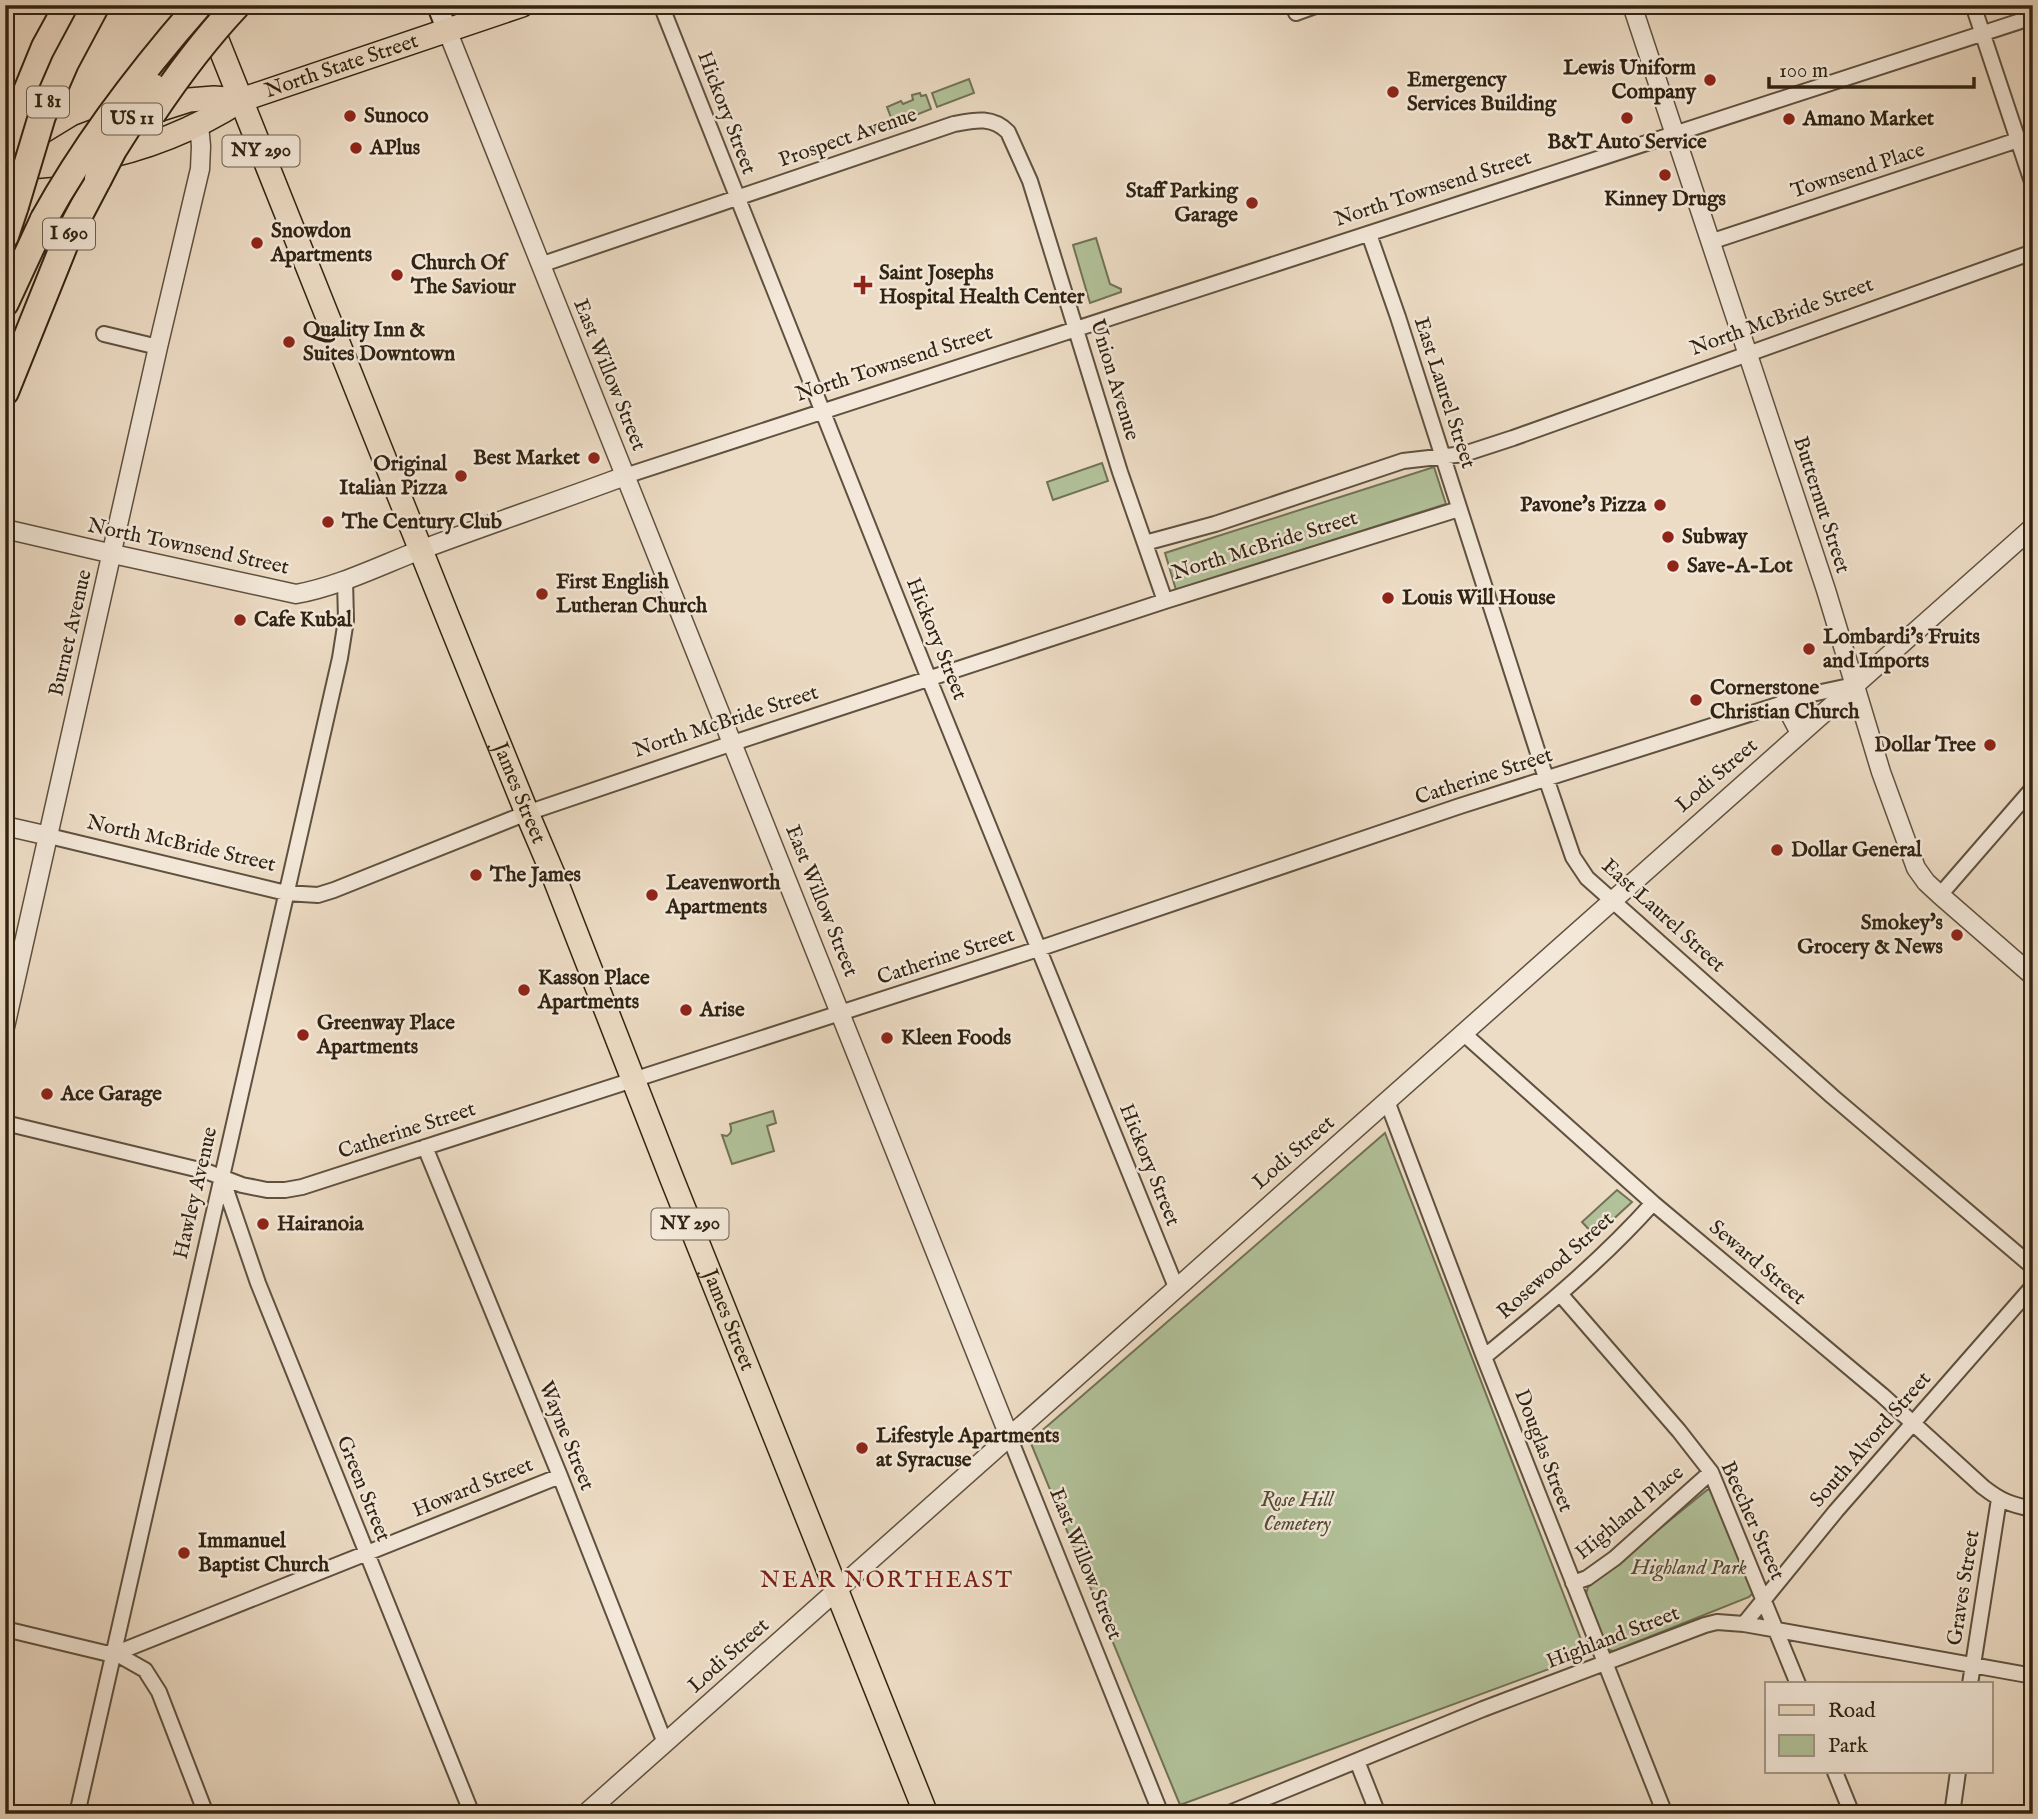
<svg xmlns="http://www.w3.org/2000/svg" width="2038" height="1819" viewBox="0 0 2038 1819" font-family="'IM FELL English',serif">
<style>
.green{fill:#b2c29a;stroke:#717256;stroke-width:2}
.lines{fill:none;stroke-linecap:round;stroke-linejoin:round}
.minor-casing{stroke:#5f513f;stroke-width:18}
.tertiary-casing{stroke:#5f513f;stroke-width:21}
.secondary-casing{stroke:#302312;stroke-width:23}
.primary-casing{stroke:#302312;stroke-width:26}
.motorway-casing{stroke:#302312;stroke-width:30}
.minor{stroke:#f3e8d9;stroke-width:14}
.tertiary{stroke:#f3e8d9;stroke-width:18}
.secondary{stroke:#f3e8d9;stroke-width:19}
.primary{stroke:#eddcc5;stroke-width:23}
.motorway{stroke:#eddcc5;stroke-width:26}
.motorway-bridge-casing{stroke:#302312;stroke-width:30;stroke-linecap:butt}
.motorway-bridge{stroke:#eddcc5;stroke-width:26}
.poi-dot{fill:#8f2418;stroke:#f3e8d9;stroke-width:2.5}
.labels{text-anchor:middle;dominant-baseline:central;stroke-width:5;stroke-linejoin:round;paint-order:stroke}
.shield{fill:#f3e8d9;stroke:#6a5e4e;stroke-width:2}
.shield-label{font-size:19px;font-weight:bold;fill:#302312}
.street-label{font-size:21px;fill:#302312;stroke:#f3e8d9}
.poi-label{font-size:21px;font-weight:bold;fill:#302312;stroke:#f3e8d9;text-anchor:start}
.park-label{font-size:21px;font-style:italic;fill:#504b34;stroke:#f3e8d9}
.neighbourhood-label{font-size:23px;letter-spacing:2px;fill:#7a1f14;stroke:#f3e8d9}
</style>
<rect width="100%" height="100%" fill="#eddcc5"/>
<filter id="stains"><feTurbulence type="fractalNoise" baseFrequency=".00286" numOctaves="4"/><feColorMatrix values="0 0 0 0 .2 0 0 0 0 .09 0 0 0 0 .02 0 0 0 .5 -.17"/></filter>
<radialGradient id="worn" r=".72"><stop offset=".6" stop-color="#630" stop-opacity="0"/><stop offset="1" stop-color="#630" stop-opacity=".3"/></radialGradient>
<path class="green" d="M969,79L974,93L937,107L932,93Z
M920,93L921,96L926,95L931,109L906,119L892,120L887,107L901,101L903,104L913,100L912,95Z
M1096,238L1110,284L1121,289V292L1090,303L1073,245Z
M1102,463L1108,481L1053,500L1047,482Z
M1434,467L1446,504L1176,590L1165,553Z
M773,1111L776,1123L767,1126L774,1151L732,1164L722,1135L727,1136C732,1133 732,1130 730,1124Z
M1385,1133L1587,1655L1180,1805L1030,1441Z
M1617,1190L1632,1202L1595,1236L1582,1222Z
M1712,1489L1753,1593L1749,1597L1614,1651L1608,1650L1586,1594L1588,1587L1707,1490Z"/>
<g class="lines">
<g class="minor-casing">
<path id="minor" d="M661,5L929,679L1176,1287
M1294,5L1296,13L1318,5
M1973,5L2033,185
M1369,234L1398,317L1546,778L1573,857L1587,878L1833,1097L2033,1267
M1710,242L2018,140
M540,265L954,124C975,120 992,116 1008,132L1030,181L1120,472L1165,601
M104,334L158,347
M625,476L2033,17
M1145,543L1215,524L1403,461L1464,454L1513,438L2033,252
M49,836L286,893L318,895L334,890L527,813L733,743L1165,601L1459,509
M1940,895L2033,788
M1463,1033L1653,1203L1882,1395L1983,1487C2001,1501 2011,1505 2033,1509
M1387,1101L1484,1357L1665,1814
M5,1123L208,1172L242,1185L267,1190H285L302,1187L1038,949L1460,806L1812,694L1854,685
M425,1147L560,1476L665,1743
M222,1178L258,1283L472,1814
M1561,1295L1679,1431L1711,1472L1798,1684
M1484,1357C1544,1308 1602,1260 1653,1203
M1009,1436L1161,1814
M1573,1583L1587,1578L1615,1558L1711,1472
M1744,1624L1836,1511L2033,1286
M5,1629L105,1653L119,1652L560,1476
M115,1653L145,1670L159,1692L206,1814
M1970,1684L1999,1499
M1357,1761L1378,1814
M1835,1772L1852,1814
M77,1814L340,658L346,620L345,580
M1227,1814L1483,1709L1705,1625L1717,1622L1744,1624L2033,1676
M1952,1814L1958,1772"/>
</g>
<g class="tertiary-casing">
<path id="tertiary" d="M1632,5L1826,590L1881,772L1916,868L1926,882L1940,895L2033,976
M447,30L1009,1436
M5,529L113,554L296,594C340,586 381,565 423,549C490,524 558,501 625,476
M1784,703L1800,733
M5,826L49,836
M5,1027L158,347L200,169L201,146L199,125
M585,1814L2033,527"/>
</g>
<g class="secondary-casing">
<path id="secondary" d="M437,5L447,30"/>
</g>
<g class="primary-casing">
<g id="primary">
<path id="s1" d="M203,5L448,618L527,813L553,874L672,1179L926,1814"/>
<path d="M145,114L189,100L214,98L241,100"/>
<path id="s2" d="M31,167C51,165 71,164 90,160C143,150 196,129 241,100L522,5"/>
<path d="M5,177L31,167L82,136L106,127"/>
</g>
</g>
<g class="motorway-casing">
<path id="motorway" d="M5,145L45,47L68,5
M5,236L15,206
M5,303L44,219
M5,392L67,238L98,179"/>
</g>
<use href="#minor" class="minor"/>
<use href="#tertiary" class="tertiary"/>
<use href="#secondary" class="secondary"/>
<use href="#primary" class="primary"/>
<use href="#motorway" class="motorway"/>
<g class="motorway-bridge-casing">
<path id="motorway-bridge" d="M152,114C178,75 205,39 237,5
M98,179L113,150L153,87
M15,206L42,116L65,63L96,5
M44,219C86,143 142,70 199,5"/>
</g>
<use href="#motorway-bridge" class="motorway-bridge"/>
</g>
<g class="poi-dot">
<circle cx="1710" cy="80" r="7"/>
<circle cx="1393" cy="92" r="7"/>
<circle cx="350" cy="116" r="7"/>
<circle cx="1627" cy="118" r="7"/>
<circle cx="1789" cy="119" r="7"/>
<circle cx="356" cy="148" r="7"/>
<circle cx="1665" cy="175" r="7"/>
<circle cx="1252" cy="203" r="7"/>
<circle cx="257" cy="243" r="7"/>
<circle cx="397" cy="275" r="7"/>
<path d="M859.5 274.5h7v7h7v7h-7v7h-7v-7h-7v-7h7z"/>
<circle cx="289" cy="342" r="7"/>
<circle cx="594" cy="458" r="7"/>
<circle cx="461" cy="476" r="7"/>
<circle cx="1660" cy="505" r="7"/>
<circle cx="328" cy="522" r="7"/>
<circle cx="1668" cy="537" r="7"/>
<circle cx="1673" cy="566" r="7"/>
<circle cx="542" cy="594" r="7"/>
<circle cx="1388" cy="598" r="7"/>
<circle cx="240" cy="620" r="7"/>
<circle cx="1809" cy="649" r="7"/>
<circle cx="1696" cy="700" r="7"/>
<circle cx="1990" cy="745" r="7"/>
<circle cx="1777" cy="850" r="7"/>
<circle cx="476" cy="875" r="7"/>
<circle cx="652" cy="895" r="7"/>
<circle cx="1957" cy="935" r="7"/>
<circle cx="524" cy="990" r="7"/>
<circle cx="686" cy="1010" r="7"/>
<circle cx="303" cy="1035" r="7"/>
<circle cx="887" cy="1038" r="7"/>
<circle cx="47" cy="1094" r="7"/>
<circle cx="263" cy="1224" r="7"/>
<circle cx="862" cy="1448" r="7"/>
<circle cx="184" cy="1553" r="7"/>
</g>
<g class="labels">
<g class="shield">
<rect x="27" y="86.5" width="42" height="31" rx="5"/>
<rect x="102" y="103.5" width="60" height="31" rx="5"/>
<rect x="222.5" y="135.5" width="77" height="31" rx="5"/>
<rect x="43" y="218.5" width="52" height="31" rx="5"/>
<rect x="651.5" y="1208.5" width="77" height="31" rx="5"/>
</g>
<g class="shield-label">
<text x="48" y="102">I 81</text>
<text x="132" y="119">US 11</text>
<text x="261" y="151">NY 290</text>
<text x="69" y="234">I 690</text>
<text x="690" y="1224">NY 290</text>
</g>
<g class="street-label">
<text stroke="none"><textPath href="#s2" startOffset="329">North State Street</textPath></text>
<text transform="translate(726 113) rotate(69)">Hickory Street</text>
<text transform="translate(848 138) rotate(-19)">Prospect Avenue</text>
<text transform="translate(1858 171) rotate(-18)">Townsend Place</text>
<text transform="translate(1433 189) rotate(-18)">North Townsend Street</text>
<text transform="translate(1782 317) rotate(-20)">North McBride Street</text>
<text transform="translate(894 364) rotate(-18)">North Townsend Street</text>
<text transform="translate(609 375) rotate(68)">East Willow Street</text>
<text transform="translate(1114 380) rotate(73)">Union Avenue</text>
<text transform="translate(1444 393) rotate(72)">East Laurel Street</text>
<text transform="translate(1821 505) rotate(72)">Butternut Street</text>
<text transform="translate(1265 546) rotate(-17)">North McBride Street</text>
<text transform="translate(188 547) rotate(12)">North Townsend Street</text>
<text transform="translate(71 633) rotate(-77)">Burnet Avenue</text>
<text transform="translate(936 639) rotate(68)">Hickory Street</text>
<text transform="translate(726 722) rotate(-18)">North McBride Street</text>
<text transform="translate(1717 776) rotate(-41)">Lodi Street</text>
<text transform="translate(1484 777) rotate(-18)">Catherine Street</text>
<text stroke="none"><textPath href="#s1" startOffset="849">James Street</textPath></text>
<text transform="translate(181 844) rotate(13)">North McBride Street</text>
<text transform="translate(821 901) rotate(68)">East Willow Street</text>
<text transform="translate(1663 916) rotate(42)">East Laurel Street</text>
<text transform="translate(946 957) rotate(-18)">Catherine Street</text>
<text transform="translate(407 1131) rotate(-18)">Catherine Street</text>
<text transform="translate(1294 1153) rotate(-41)">Lodi Street</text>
<text transform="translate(1149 1165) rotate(68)">Hickory Street</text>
<text transform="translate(196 1193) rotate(-77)">Hawley Avenue</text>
<text transform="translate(1757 1263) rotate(40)">Seward Street</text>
<text transform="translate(1556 1266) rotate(-42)">Rosewood Street</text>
<text stroke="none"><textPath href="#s1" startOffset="1416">James Street</textPath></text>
<text transform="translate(566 1436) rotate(68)">Wayne Street</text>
<text transform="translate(1871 1440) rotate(-49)">South Alvord Street</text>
<text transform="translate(1543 1451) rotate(69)">Douglas Street</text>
<text transform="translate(473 1488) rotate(-22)">Howard Street</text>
<text transform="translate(363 1489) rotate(68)">Green Street</text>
<text transform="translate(1630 1513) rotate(-40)">Highland Place</text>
<text transform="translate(1752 1521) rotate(66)">Beecher Street</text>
<text transform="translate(1085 1564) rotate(68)">East Willow Street</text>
<text transform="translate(1964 1588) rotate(-81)">Graves Street</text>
<text transform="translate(1613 1638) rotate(-21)">Highland Street</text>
<text transform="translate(729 1656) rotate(-42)">Lodi Street</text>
</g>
<g class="poi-label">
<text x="1696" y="68" text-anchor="end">Lewis Uniform<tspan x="1696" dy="24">Company</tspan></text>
<text x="1407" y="80">Emergency<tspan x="1407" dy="24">Services Building</tspan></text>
<text x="364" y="116">Sunoco</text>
<text x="1803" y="119">Amano Market</text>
<text x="1627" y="142" text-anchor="middle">B&amp;T Auto Service</text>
<text x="370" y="148">APlus</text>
<text x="1238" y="191" text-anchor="end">Staff Parking<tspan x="1238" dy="24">Garage</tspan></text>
<text x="1665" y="199" text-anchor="middle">Kinney Drugs</text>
<text x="271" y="231">Snowdon<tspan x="271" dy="24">Apartments</tspan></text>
<text x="411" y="263">Church Of<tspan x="411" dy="24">The Saviour</tspan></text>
<text x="879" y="273">Saint Josephs<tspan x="879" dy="24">Hospital Health Center</tspan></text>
<text x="303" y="330">Quality Inn &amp;<tspan x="303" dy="24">Suites Downtown</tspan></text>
<text x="580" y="458" text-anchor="end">Best Market</text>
<text x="447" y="464" text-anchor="end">Original<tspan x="447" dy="24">Italian Pizza</tspan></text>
<text x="1646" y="505" text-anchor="end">Pavone's Pizza</text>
<text x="342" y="522">The Century Club</text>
<text x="1682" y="537">Subway</text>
<text x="1687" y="566">Save-A-Lot</text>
<text x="556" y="582">First English<tspan x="556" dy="24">Lutheran Church</tspan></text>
<text x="1402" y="598">Louis Will House</text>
<text x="254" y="620">Cafe Kubal</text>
<text x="1823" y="637">Lombardi's Fruits<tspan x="1823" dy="24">and Imports</tspan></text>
<text x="1710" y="688">Cornerstone<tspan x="1710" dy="24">Christian Church</tspan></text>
<text x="1976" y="745" text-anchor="end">Dollar Tree</text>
<text x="1791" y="850">Dollar General</text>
<text x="490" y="875">The James</text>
<text x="666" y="883">Leavenworth<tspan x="666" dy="24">Apartments</tspan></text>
<text x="1943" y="923" text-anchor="end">Smokey's<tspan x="1943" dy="24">Grocery &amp; News</tspan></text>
<text x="538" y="978">Kasson Place<tspan x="538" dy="24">Apartments</tspan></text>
<text x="700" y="1010">Arise</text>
<text x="317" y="1023">Greenway Place<tspan x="317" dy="24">Apartments</tspan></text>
<text x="901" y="1038">Kleen Foods</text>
<text x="61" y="1094">Ace Garage</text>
<text x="277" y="1224">Hairanoia</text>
<text x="876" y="1436">Lifestyle Apartments<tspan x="876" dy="24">at Syracuse</tspan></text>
<text x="198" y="1541">Immanuel<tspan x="198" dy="24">Baptist Church</tspan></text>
</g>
<g class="park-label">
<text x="1297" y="1500">Rose Hill<tspan x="1297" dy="24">Cemetery</tspan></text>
<text x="1689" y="1568">Highland Park</text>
</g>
<g class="neighbourhood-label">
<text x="887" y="1580">NEAR NORTHEAST</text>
</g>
</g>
<rect width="2038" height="1819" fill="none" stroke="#eddcc5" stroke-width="28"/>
<rect x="7" y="7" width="2024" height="1805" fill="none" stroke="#302312" stroke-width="3.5"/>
<rect x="14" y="14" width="2010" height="1791" fill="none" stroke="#302312" stroke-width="2"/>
<rect x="1765" y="1682" width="228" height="91" fill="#f3e8d9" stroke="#a59989" stroke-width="2"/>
<rect x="1779" y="1705" width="35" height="10" fill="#eddcc5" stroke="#a59989" stroke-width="2"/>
<text x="1828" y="1717" font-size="21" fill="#302312">Road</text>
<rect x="1779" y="1735" width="35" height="21" fill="#b2c29a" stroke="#a59989" stroke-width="2"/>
<text x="1828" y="1752" font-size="21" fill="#302312">Park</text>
<path d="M1769 77v10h205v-10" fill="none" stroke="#302312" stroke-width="3.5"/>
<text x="1779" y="77" font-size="21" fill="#302312" stroke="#f3e8d9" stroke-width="5" paint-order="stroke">100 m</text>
<rect width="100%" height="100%" filter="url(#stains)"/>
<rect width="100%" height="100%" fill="url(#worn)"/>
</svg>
